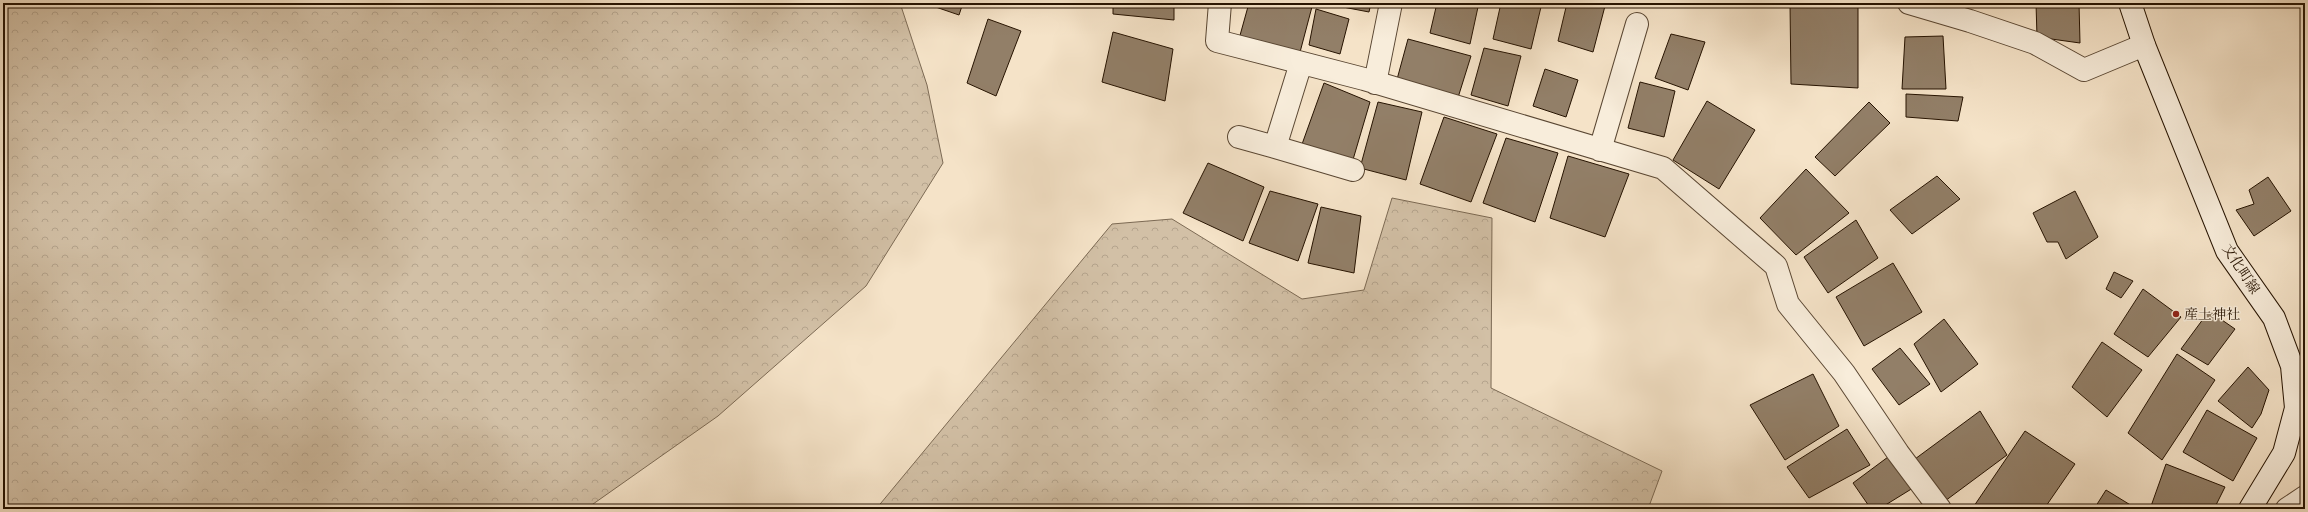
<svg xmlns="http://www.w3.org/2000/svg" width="2308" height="512" viewBox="0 0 2308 512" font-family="'IM FELL French Canon','Noto Serif JP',serif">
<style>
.forest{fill:url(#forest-crowns);stroke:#7c6a54}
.building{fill:#927f68;stroke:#261301}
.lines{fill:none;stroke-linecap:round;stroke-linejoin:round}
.street-casing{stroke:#5a4733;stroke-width:24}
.secondary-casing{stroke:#261301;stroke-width:24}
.street{stroke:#f8eddb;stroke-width:22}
.secondary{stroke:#f8eddb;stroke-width:22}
.poi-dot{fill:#8f2418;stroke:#f8eddb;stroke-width:1.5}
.labels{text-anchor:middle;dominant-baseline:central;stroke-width:3;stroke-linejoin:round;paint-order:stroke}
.street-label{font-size:14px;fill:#261301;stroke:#f8eddb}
.poi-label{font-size:14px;fill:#261301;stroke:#f8eddb;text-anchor:start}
</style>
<defs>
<pattern id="forest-crowns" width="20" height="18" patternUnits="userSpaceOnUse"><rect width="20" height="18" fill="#d2c0a6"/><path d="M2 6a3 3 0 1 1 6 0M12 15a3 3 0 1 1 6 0" fill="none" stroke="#b4a48d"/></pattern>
</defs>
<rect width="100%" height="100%" fill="#f5e3c8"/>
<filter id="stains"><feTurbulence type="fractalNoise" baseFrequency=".005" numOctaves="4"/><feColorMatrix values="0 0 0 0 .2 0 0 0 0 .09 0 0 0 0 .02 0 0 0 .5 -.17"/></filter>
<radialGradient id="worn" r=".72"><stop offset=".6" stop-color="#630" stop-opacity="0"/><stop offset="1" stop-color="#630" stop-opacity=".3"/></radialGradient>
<path class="forest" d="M3,3H659L673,6L690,3H900L927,85L943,163L866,286L718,416L586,509H3Z
M1392,198L1492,218L1491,388L1662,471L1648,509H876L1112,224L1172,219L1302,299L1364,290Z"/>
<path class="building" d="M924,3H963L959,15Z
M1113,3H1174V20L1113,14Z
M1249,3H1313L1299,56L1239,39Z
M1322,3H1371L1369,12Z
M1437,3L1478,7L1470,44L1430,33Z
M1501,3H1530L1541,7L1531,49L1493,39Z
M1567,3H1596L1605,6L1593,52L1558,41Z
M1858,3V88L1791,84L1790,4Z
M2036,3H2079L2080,43L2037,37Z
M1316,9L1349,19L1340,54L1309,45Z
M988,19L1021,31L996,96L967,83Z
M1113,32L1173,49L1165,101L1102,82Z
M1671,34L1705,42L1688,90L1655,78Z
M1943,36L1946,89H1902L1905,37Z
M1408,39L1471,56L1456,104L1396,83Z
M1484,48L1521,56L1508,106L1471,95Z
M1545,69L1578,80L1566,117L1533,106Z
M1640,82L1675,91L1664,137L1628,128Z
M1324,83L1370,102L1352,163L1301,147Z
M1906,94L1963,97L1958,121L1906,117Z
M1707,101L1755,130L1719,189L1673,160Z
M1378,102L1422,112L1406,180L1360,168Z
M1869,102L1890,123L1835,176L1815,157Z
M1444,117L1497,134L1471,202L1420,184Z
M1506,138L1558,153L1535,222L1483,203Z
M1568,156L1629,174L1605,237L1550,218Z
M1208,163L1264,187L1243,241L1183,213Z
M1806,169L1849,213L1796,255L1760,218Z
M1937,176L1960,199L1912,234L1890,210Z
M2268,177L2291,211L2254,236L2236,210L2254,204L2249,190Z
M1270,191L1318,204L1298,261L1249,243Z
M2075,191L2098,237L2066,259L2058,242H2047L2033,213Z
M1321,207L1361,216L1354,273L1308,263Z
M1856,220L1878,258L1828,293L1804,257Z
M1893,263L1922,312L1864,346L1836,297Z
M2114,272L2133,281L2121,298L2106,289Z
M2143,289L2181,317L2148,357L2114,334Z
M2209,311L2235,329L2208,365L2181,349Z
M1944,319L1978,364L1941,392L1914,344Z
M2102,342L2142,370L2107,417L2072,387Z
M1900,348L1930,384L1899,405L1872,369Z
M2177,354L2215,380L2162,460L2128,433Z
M2248,367L2269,390L2261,414L2252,428L2218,401Z
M1813,374L1839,426L1785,460L1750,405Z
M2207,410L2257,438L2233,481L2183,452Z
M1980,411L2007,455L1945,501L1915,459Z
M1847,429L1870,465L1809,498L1787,467Z
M2025,431L2075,464L2044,509H1978L1974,506Z
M1888,457L1913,488L1879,509H1871L1853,483Z
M2166,464L2225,487L2214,509H2150Z
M2106,490L2137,509H2094Z"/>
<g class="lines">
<g class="street-casing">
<path id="street" d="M1220,3L1217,41L1364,79L1663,168L1776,266L1788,304L1844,373L1898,453L1940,509
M1909,3L1970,21L2035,43L2084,70L2144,45
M1375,83L1391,3
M1239,137L1275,147L1301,63
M1275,147L1353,170
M1600,150L1637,24
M2287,509L2305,497"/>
</g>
<g class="secondary-casing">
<path id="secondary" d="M2130,3L2144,45L2227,251L2274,318L2292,366L2296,408L2284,453L2250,509"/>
</g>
<use href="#street" class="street"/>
<use href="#secondary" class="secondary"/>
</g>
<circle class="poi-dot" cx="2176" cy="314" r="4"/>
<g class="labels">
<g class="street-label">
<text transform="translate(2241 269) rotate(57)">文化町線</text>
</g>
<g class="poi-label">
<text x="2184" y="314">産土神社</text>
</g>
</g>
<rect width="2308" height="512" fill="none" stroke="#f5e3c8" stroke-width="16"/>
<rect x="4" y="4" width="2300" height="504" fill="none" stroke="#261301" stroke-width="2"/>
<rect x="8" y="8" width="2292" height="496" fill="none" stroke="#261301"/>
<rect width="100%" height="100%" filter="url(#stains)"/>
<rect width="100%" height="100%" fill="url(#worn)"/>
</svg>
